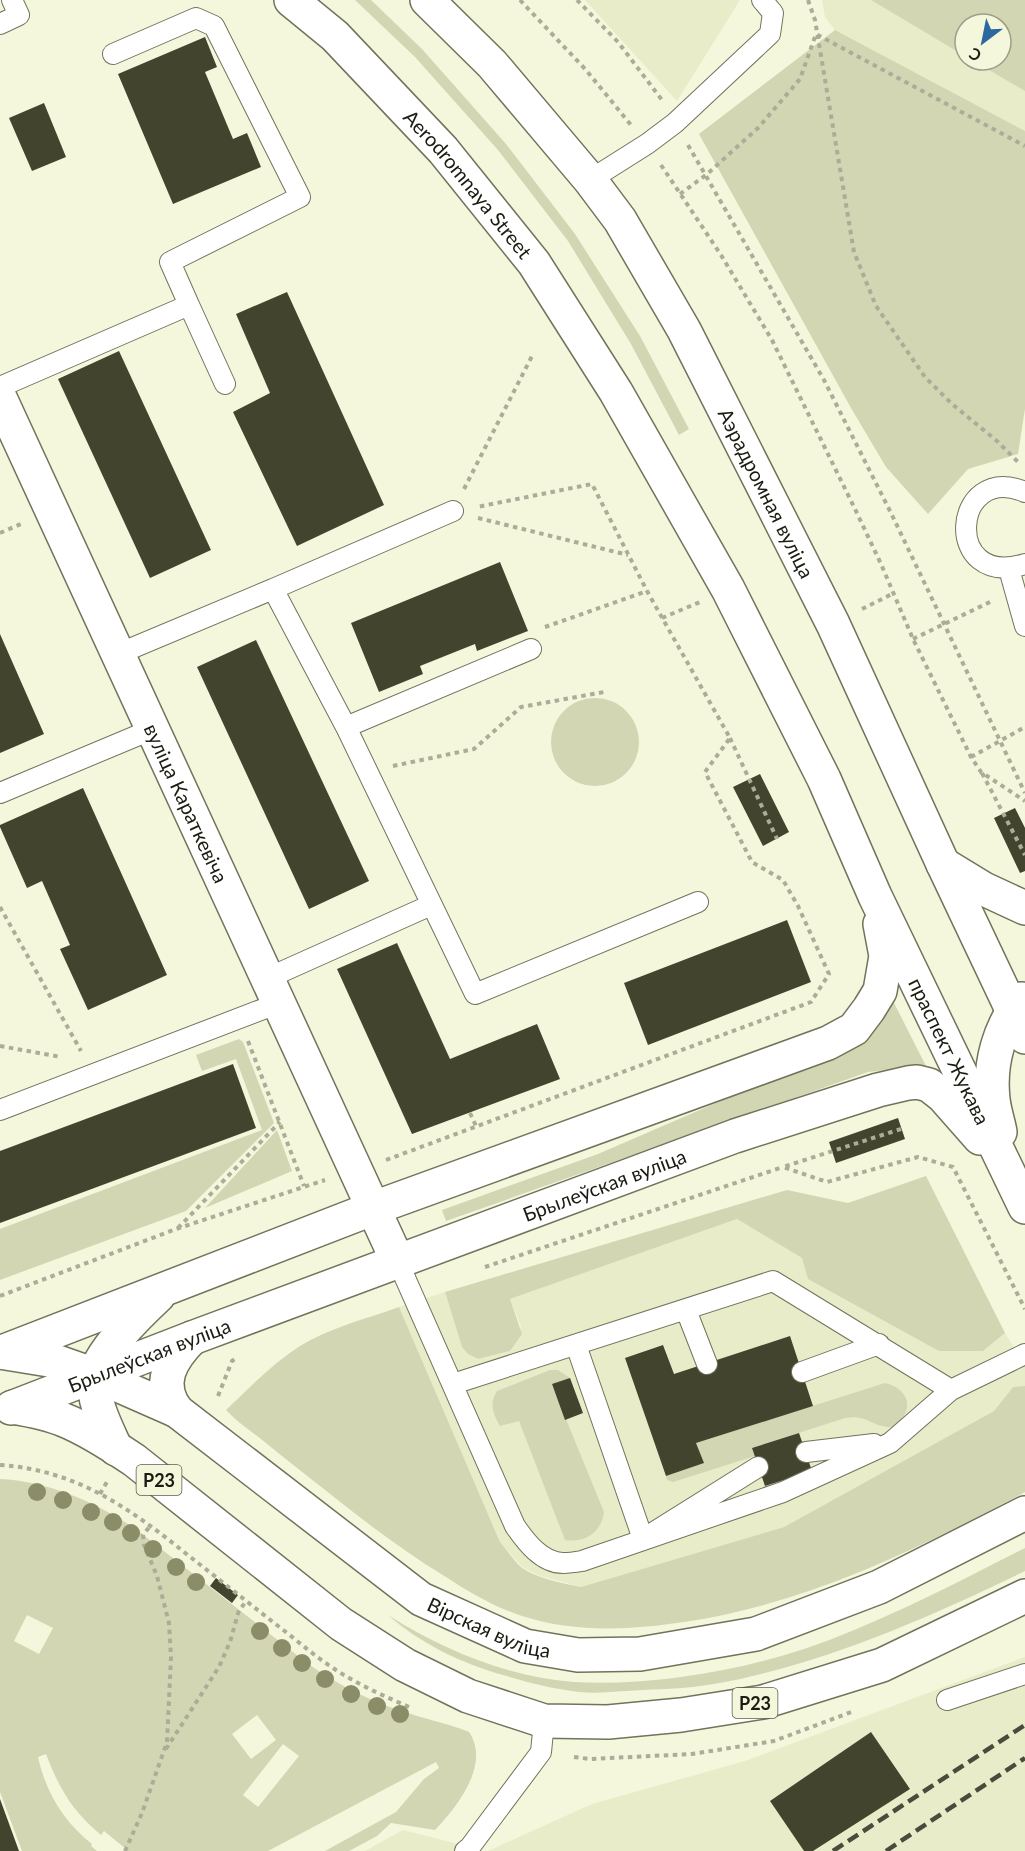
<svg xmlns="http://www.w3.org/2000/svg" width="1025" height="1851" viewBox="0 0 1025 1851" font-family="Lato,sans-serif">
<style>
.built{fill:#e9ecc9;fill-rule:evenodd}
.green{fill:#d3d6b2;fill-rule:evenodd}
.building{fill:#42442e}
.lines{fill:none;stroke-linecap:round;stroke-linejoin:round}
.service-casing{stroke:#71735b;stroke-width:22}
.minor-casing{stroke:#71735b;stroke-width:36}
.primary-casing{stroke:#71735b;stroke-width:36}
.path{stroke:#aaad98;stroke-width:4;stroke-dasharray:4.5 4.5;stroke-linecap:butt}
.service{stroke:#fff;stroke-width:20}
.minor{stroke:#fff;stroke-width:33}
.primary{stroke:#fff;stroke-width:33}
.rail{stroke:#4a4b3d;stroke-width:4.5;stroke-dasharray:12 6;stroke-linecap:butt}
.tree{fill:#8b8d69}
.labels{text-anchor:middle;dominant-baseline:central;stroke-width:6;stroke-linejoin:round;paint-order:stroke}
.shield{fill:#f4f7dc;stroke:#5b5d4e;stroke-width:1.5}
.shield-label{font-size:18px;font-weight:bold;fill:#1a1b11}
.street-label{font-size:20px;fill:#1a1b11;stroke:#f4f7dc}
</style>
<rect width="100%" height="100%" fill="#f4f7dc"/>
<path class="built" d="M585,0H740L677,101Z
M822,0H1025V131L835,30L825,17ZM965,24H1001V60H965Z
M737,1219L802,1258L983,1351L1005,1333L1025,1365V1386L1013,1387L994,1411L784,1527L581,1587L537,1575L522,1567L500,1542L399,1307L445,1292L462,1347L468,1354L478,1359L510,1351L521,1327L510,1299Z
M1025,1657V1851H488L592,1804L745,1761Z
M403,1830L470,1847L477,1851H365Z"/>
<path class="green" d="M355,0H371L422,49L506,144L575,234L640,336L689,429L679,435L631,344L568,241L498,150L415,57Z
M871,0H1025V91L972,60H1001V24H965V56Z
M835,30L1025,131V409L1018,454L968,469L928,514L886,467L851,408L699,134Z
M551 742a44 44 0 1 1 88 0a44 44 0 1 1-88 0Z
M887,989L932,1078L907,1068L868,1072L446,1221L442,1210L598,1154L820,1058Z
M239,1039L243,1042L274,1123L186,1211L0,1280V1229L262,1130L236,1059L202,1071L196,1055Z
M277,1130L292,1171L205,1208Z
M926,1176L1005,1333L983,1351H939L808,1279L802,1258L737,1219L510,1299L522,1334L510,1351L478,1359L468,1354L462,1347L445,1292L787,1190L848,1203Z
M399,1307L500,1542C507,1550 514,1561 522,1568C538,1579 563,1583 581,1587L784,1527L994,1411L1013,1387L1025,1386V1492C914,1551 809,1603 684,1622C631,1630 574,1633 522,1616C495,1607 470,1593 446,1577C408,1554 373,1528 339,1501C313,1480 286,1460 261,1439C249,1430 236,1421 226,1410C249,1388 272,1364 300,1346C329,1328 366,1319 399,1307Z
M550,1370H558L570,1378L552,1385L604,1512C601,1533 585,1543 565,1540L519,1421L500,1426C493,1413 489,1404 497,1391Z
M885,1383C912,1389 915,1415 891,1427C871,1427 868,1414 845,1418L752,1448L755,1456L673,1482L667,1480L666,1476L703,1463L696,1443Z
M0,1479C48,1481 98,1503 137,1530L307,1663C337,1684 367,1700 402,1711C424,1719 447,1723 469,1732C491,1764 457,1807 435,1830L391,1823L377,1836L349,1851H325L396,1812L424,1779L439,1768L436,1762L268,1851H125L126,1849L104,1831L101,1835C72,1811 59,1788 46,1754L38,1757C46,1793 64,1822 92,1844L91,1846L97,1851H22L0,1792ZM27,1615L53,1628L39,1654L14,1641ZM257,1715L276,1740L251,1759L232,1734ZM283,1744L299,1756L258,1807L243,1795Z
M1025,1548V1571C928,1618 821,1665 714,1684C691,1688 666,1689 642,1690C621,1691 600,1694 579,1692C553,1689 528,1683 503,1675C461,1663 421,1644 388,1615C443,1650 508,1677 574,1682C653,1687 758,1668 832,1639C899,1613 962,1580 1025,1548Z"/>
<path class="building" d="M205,37L217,67L205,72L233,139L247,133L261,167L173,204L118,74Z
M44,103L66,157L32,171L9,118Z
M287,292L384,505L297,546L233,412L270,393L236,314Z
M119,351L211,550L150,578L58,379Z
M500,562L528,631L477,651L475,644L420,666L423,674L379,692L351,623Z
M0,634L44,734L0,753Z
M256,640L369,881L309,909L197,667Z
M760,774L789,832L763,846L733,787Z
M83,788L167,975L88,1010L60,949L70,945L42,881L27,888L0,827V825Z
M1015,808L1025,828V871L1020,873L994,818Z
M787,920L811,982L648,1045L624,983Z
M397,943L450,1059L537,1024L560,1079L412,1134L337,969Z
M233,1064L256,1128L0,1223V1151Z
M898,1118L905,1139L836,1163L829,1142Z
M790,1336L813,1406L696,1443L704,1463L666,1476L625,1358L663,1345L674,1374Z
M570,1378L583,1413L565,1420L552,1384Z
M799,1433L812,1471L765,1486L752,1448Z
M216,1578L238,1595L232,1603L210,1586Z
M871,1732L910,1789L813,1851H804L770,1801Z
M0,1799L19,1851H0Z"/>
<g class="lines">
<g class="service-casing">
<path id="service" d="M0,24L19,15L12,0
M113,54L196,18L214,26L300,197L170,262L189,305
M590,180L647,144L675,123L770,34L773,13L762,0
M0,387L189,305L225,384
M1025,492C951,461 942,590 1025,564
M1009,569L1025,626
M273,589L453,511
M118,654L273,589L346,727L475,994L698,902
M346,727L531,649
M0,793L153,729
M268,978L431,905
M0,1110L279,1003
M398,1262L515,1526C526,1542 542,1563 563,1563C569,1563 576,1562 582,1561L783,1492L890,1443L951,1390L1025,1354
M686,1310L707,1364
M576,1345L643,1539L758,1467
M802,1372L879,1344
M453,1384L773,1281L951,1390
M806,1452L874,1444
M947,1700L1025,1674
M465,1851L470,1847L541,1752L544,1721"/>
</g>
<g class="minor-casing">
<g id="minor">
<path id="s1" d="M0,398L398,1262"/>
</g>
</g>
<g class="primary-casing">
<g id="primary">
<path id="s2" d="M291,0L335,36L443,150L534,263L616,392L728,589L824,779L875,896L1025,1207"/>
<path id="s3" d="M427,0L492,64L590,180L620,220L684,330L833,624L943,864L1025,1037"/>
<path d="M943,864L984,889L1025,908"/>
<path d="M1000,1132C998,1121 994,1110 993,1099C989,1064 999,1027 1022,999"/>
<path id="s4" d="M0,1352L55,1361L95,1375L177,1411L421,1599L525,1646L578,1655L640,1654L756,1634L879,1587L1025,1513"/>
<path d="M2,1352L374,1208L828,1043L854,1029L869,1009L880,991L886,956L880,924"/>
<path d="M13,1407C30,1410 47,1413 64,1420C87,1429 113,1446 134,1460L341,1624L405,1665L468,1696L544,1721L608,1722L681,1715L763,1702L882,1665L1025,1596"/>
<path id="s5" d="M11,1408L192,1338L735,1136L878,1090L908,1083L917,1082L929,1085L943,1096L980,1138"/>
<path d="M177,1411C156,1384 171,1359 192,1338"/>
<path d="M116,1449C106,1427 92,1401 95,1377C97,1354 141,1312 158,1296"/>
</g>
</g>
<path class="path" d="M520,0L586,70L631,125
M577,0L618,42L662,100
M808,0L815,20L854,252L876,306L925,377L952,404L997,441L1020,464
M688,145L824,380L891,513L1025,793
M661,165L721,255L772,340L855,509L881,564L913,639L971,757L981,772L1025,801
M680,194L706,175L758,128L800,79L816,34L1025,146
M464,489L532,356
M478,518L628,555
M0,533L21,524
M862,609L894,593
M662,618L700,602
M545,627L647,591
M913,639L992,601
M730,738L777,839
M971,757L1025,727
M393,766L474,749L521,707L604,692
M982,773L1025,855
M0,907L81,1051
M248,1041L304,1186
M0,1046L61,1057
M470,1113L476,1126
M901,1129L783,1167L827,1182L918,1157L953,1167L1025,1309
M386,1160L811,1002L829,974L798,906L783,880L752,862L705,772L730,738L647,591L592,484L477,507
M178,1228L280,1122
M485,1267L783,1167
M0,1296L176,1229L325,1180
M218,1396L232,1361L235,1359
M0,1465C77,1470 131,1509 189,1556C220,1580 251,1605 282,1629C300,1643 317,1658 336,1670C359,1685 384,1696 409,1707
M100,1494L108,1480
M166,1749L219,1667L230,1642L239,1610L247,1601
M574,1757L590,1759L692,1754L774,1741L854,1711
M125,1851L142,1813L167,1742L171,1657L169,1623L157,1576L144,1545L143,1535L151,1525"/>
<use href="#service" class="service"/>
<use href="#minor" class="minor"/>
<use href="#primary" class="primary"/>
<path class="rail" d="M833,1851L1025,1725
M886,1851L1025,1758"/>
</g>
<g class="tree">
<circle cx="37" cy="1492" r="9"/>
<circle cx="63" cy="1500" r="9"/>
<circle cx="91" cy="1512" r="9"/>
<circle cx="113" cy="1522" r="9"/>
<circle cx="131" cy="1533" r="9"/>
<circle cx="153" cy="1549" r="9"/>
<circle cx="176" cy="1567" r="9"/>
<circle cx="196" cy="1582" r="9"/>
<circle cx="260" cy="1631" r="9"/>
<circle cx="282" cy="1648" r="9"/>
<circle cx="302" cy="1663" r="9"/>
<circle cx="325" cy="1679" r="9"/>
<circle cx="351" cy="1694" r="9"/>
<circle cx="377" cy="1706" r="9"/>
<circle cx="400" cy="1714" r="9"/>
</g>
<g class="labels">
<g class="shield">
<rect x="136.5" y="1465" width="45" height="30" rx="4.5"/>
<rect x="732.5" y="1688" width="45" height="30" rx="4.5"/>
</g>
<g class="shield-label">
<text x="159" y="1480">Р23</text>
<text x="755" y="1703">Р23</text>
</g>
<g class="street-label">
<text stroke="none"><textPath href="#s2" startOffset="256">Aerodromnaya Street</textPath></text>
<text stroke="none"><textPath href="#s3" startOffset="603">Аэрадромная вуліца</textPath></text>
<text stroke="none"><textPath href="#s1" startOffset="446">вуліца Караткевіча</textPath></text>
<text stroke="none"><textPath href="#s2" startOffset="1251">праспект Жукава</textPath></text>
<text stroke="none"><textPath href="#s5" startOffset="634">Брылеўская вуліца</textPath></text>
<text stroke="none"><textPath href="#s5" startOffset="148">Брылеўская вуліца</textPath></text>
<text stroke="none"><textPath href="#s4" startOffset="570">Вірская вуліца</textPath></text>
</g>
</g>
<g transform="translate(983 42) rotate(212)"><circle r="28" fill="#f4f7dc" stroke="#9d9f8b" stroke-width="1.5"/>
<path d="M0-4.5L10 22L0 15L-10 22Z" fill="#2c679e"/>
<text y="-9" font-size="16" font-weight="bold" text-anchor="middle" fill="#1a1b11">С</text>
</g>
</svg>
